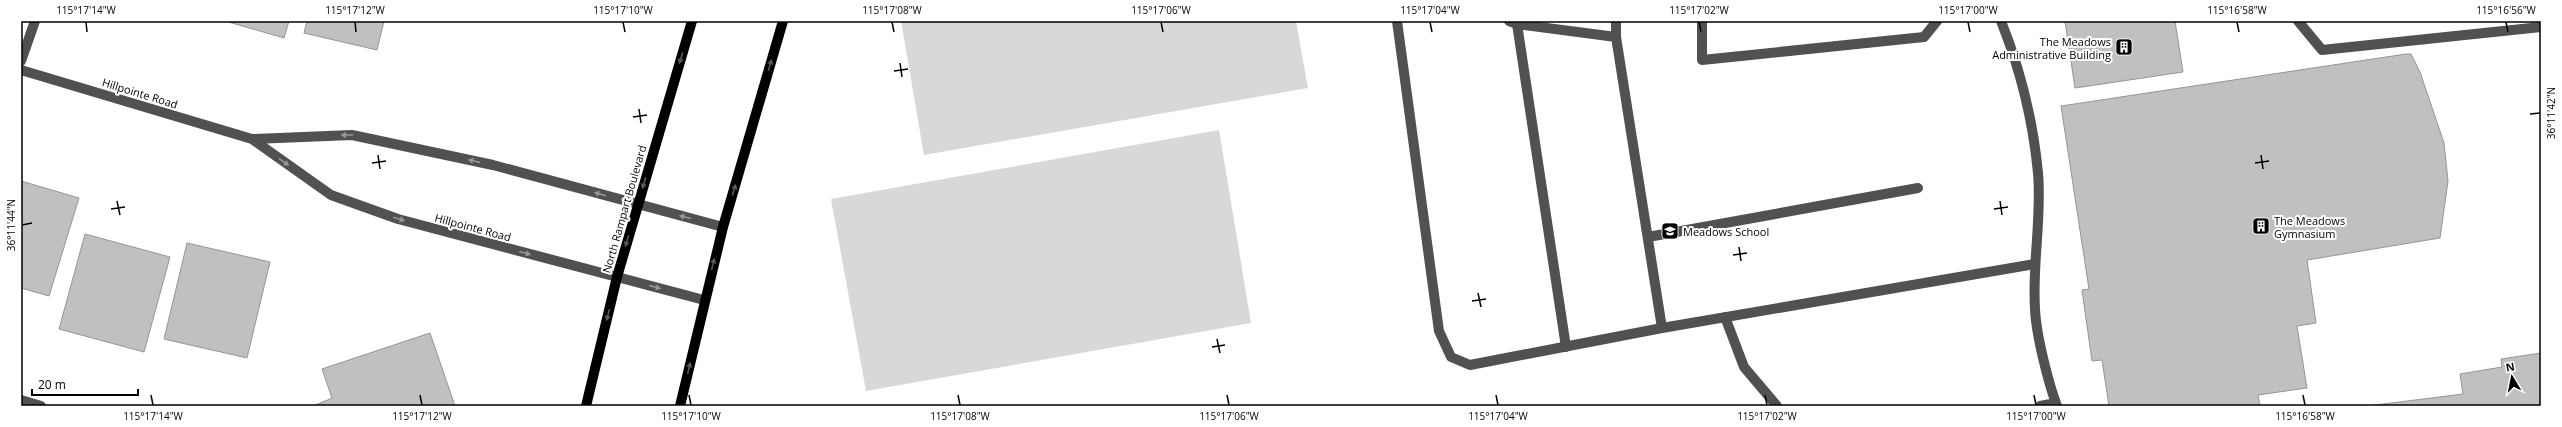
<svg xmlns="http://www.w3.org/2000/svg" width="2562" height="427" viewBox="0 0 2562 427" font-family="'Open Sans',sans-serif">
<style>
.green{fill:#d8d8d8}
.building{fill:#c0c0c0;stroke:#959595}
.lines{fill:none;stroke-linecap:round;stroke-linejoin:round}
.minor{stroke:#515151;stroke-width:10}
.major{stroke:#000;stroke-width:10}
.oneway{fill:#595959}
.oneway2{fill:#979797}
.ticks{fill:none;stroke:#000;stroke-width:1.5}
.labels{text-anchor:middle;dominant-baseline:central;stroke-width:4;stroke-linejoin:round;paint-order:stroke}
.poi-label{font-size:11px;fill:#000;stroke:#fff;text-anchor:start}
.street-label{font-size:11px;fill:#000;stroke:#fff}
.neatline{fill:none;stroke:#000;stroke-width:1.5}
.ticks-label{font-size:10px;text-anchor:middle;fill:#000}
</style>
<rect width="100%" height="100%" fill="#fff"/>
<path class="green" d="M901,21H1296L1308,88L924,155Z
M1219,130L1251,323L866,391L831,199Z"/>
<path class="building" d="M225,21H289L284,38Z
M307,21H384L377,50L304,33Z
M2065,21H2175L2183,72L2075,88Z
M2406,54H2411L2420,72L2444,143L2448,181L2440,238L2307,260L2316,323L2297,326L2307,388L2258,395L2260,406H2109L2102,360L2092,361L2082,290L2089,289L2061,106Z
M21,181L79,198L49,296L21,288Z
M85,234L170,257L144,352L59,329Z
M187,243L270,262L247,358L164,339Z
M430,333L455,406H313L332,398L322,369Z
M2541,353V406H2367L2463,394L2460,374L2502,367L2501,359Z"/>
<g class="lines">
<path class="minor" d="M1397,21L1439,331L1451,357L1470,365L1662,328L2035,264
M1509,21L1517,24L1566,347
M1702,21V60L1924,37L1937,21
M2001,21C2021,71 2033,120 2038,173C2042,218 2032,264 2035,309C2036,334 2048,382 2057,406
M2298,21L2322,50L2541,27
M1517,24L1616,37L1662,328
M1616,37V21
M21,61L35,21
M21,70L252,139L331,195L398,219L704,300
M252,139L352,135L493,165L723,227
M1648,237L1918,188
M1725,317L1744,367L1777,406
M21,400L41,406
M2040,406L2056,403"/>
<path class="major" d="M586,406L617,277L692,21
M680,406L723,227L783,21"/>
</g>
<defs><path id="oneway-solid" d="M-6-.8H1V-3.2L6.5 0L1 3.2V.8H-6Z"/></defs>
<g class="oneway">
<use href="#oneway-solid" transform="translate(681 58) rotate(107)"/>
<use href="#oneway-solid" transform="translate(770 65) rotate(-74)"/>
<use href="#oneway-solid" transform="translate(644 183) rotate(107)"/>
<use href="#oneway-solid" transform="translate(734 190) rotate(-74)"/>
<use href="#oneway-solid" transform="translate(627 241) rotate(106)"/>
<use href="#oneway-solid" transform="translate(713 264) rotate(-76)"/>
<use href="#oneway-solid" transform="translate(608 315) rotate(104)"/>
<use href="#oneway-solid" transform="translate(689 368) rotate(-77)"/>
</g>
<g class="oneway2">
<use href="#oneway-solid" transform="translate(347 135) rotate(180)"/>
<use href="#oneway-solid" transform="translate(474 161) rotate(-167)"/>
<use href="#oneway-solid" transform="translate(284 162) rotate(35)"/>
<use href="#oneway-solid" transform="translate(600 194) rotate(-164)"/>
<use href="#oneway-solid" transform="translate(685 217) rotate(-166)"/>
<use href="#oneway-solid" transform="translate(399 219) rotate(17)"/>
<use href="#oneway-solid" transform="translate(525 253) rotate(15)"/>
<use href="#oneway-solid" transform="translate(655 287) rotate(15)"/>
</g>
<path class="ticks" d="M86,22L87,32M355,22L356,32M623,22L625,32M892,22L894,32M1161,22L1163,32M1430,22L1432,32M1699,22L1701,32M1968,22L1970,32M2237,22L2239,32M2506,22L2508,32M900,63L902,77M894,71L908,69M639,109L641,123M2530,114L2540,113M633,117L647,115M378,155L380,169M2261,155L2263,169M372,163L386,161M2255,163L2269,161M117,201L120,215M2000,201L2002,215M111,209L125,207M1994,209L2008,207M22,225L32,223M1739,247L1741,261M1733,255L1747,253M1478,293L1481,307M1472,301L1486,299M1217,339L1220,353M1212,347L1225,345M151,395L153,405M420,395L422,405M689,395L691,405M958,395L960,405M1227,395L1229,405M1496,395L1498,405M1765,395L1767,405M2034,395L2036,405M2303,395L2305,405"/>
<defs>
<g id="building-square" transform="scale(0.9)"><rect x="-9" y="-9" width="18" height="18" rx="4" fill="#000" stroke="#fff"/><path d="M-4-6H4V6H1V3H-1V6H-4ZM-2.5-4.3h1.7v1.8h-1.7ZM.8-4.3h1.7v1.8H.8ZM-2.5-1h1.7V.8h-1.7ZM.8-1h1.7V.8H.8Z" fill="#fff"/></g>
<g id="school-square" transform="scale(0.9)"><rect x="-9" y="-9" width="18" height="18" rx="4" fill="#000" stroke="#fff"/><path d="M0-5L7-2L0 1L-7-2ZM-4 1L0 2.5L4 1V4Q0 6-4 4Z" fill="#fff"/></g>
</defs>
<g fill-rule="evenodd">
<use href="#building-square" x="2124" y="47"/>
<use href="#building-square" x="2261" y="226"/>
<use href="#school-square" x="1670" y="231"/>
</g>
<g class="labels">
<g class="poi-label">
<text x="2111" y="41" text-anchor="end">The Meadows<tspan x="2111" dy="13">Administrative Building</tspan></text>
<text x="2274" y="220">The Meadows<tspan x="2274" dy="13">Gymnasium</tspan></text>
<text x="1683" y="231">Meadows School</text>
</g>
<g class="street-label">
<text transform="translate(140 93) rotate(17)">Hillpointe Road</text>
<text transform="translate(624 209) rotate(-74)">North Rampart Boulevard</text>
<text transform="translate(473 227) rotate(15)">Hillpointe Road</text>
</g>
</g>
<rect width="2562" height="427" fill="none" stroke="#ffffff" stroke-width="44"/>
<g transform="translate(2512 377) rotate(350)" stroke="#ffffff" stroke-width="3" paint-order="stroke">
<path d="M0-3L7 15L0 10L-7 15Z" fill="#000000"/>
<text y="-6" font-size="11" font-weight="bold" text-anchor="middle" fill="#000000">N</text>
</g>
<path d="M32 389v6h106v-6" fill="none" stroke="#000000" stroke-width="2"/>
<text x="38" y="389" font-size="12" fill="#000000" stroke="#ffffff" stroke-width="3" paint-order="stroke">20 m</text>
<rect x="22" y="22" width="2518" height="383" class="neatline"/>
<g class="ticks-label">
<text x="86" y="14">115°17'14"W</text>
<text x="355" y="14">115°17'12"W</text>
<text x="623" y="14">115°17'10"W</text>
<text x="892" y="14">115°17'08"W</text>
<text x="1161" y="14">115°17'06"W</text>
<text x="1430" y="14">115°17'04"W</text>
<text x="1699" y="14">115°17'02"W</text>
<text x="1968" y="14">115°17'00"W</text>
<text x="2237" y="14">115°16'58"W</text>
<text x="2506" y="14">115°16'56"W</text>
<text transform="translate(2551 113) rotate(-90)" y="4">36°11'42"N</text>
<text transform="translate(11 225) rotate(-90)" y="4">36°11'44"N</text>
<text x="153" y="420">115°17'14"W</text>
<text x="422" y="420">115°17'12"W</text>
<text x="691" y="420">115°17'10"W</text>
<text x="960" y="420">115°17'08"W</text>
<text x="1229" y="420">115°17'06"W</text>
<text x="1498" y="420">115°17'04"W</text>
<text x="1767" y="420">115°17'02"W</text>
<text x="2036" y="420">115°17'00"W</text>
<text x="2305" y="420">115°16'58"W</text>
</g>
</svg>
